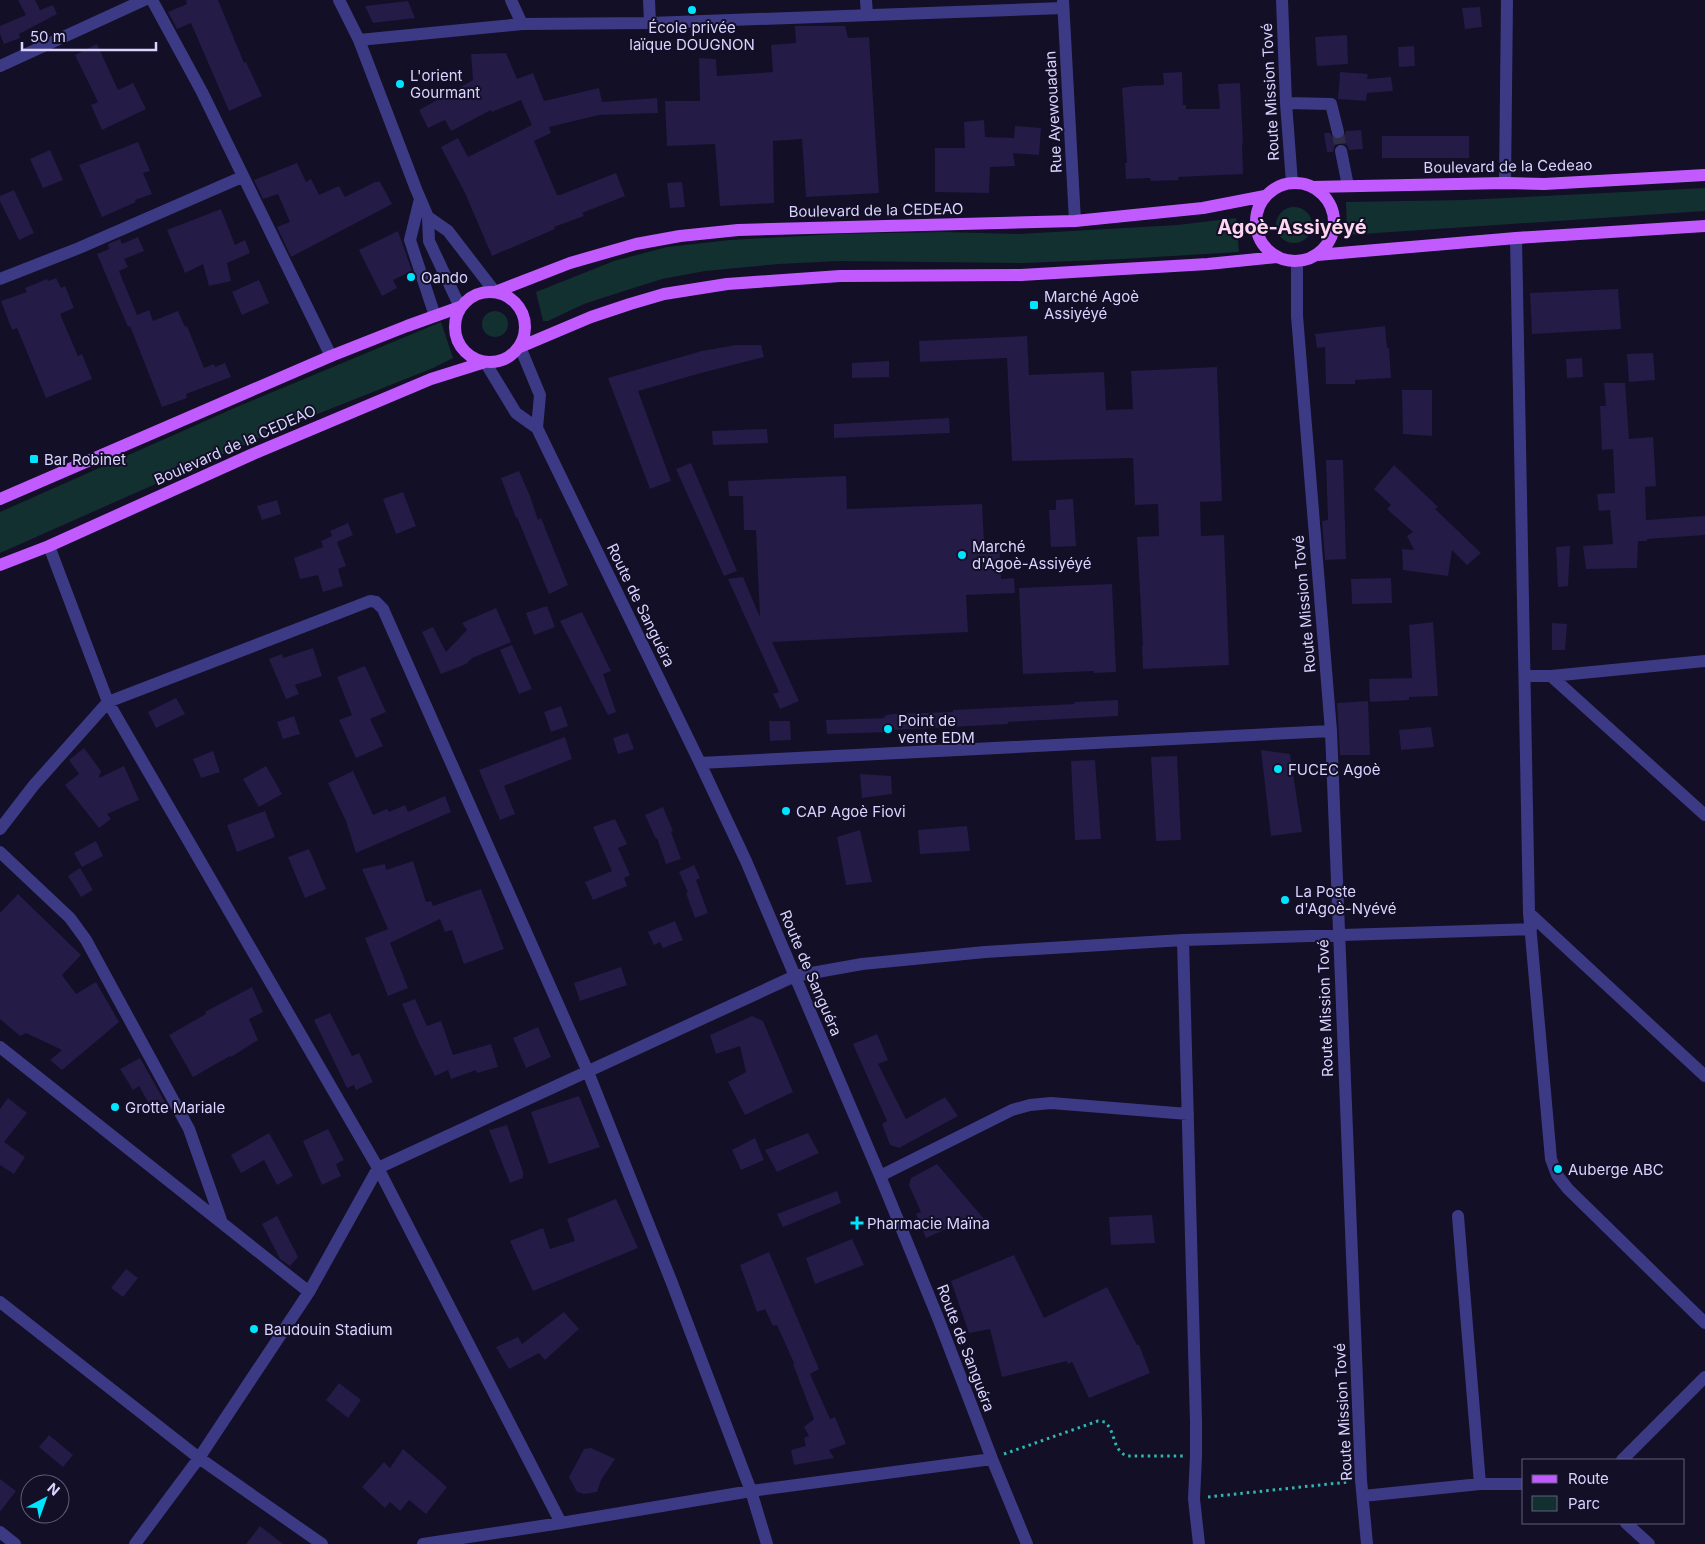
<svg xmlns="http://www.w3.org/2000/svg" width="1705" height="1544" viewBox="0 0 1705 1544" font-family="Inter,sans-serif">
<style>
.green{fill:#12302f}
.building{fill:#241b47}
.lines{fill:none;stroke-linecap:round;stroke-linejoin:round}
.minor-tunnel{stroke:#312d47;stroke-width:12;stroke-dasharray:12 6;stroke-linecap:butt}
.path{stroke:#2fb8b0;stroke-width:3;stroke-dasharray:2.5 4;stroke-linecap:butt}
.minor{stroke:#3d3a85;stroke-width:12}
.major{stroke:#c25bff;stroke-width:12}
.poi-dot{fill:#00e5ff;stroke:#130f26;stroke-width:2}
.labels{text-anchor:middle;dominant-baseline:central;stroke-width:4;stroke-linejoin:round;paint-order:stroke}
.poi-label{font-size:15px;fill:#d9d4ff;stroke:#130f26;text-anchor:start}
.street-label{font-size:15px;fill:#d9d4ff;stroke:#130f26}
.district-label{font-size:20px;font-weight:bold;fill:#ffd6f0;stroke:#130f26}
</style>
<rect width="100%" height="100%" fill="#130f26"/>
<path class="green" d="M1705,188V211L1347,235L1346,202L1464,200Z
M1276 225a18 18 0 1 1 36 0a18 18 0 1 1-36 0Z
M1236,218L1239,252L1123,259L1024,263L839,261L779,264L705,271L662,279L621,292L584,304L548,321H543L536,292L614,261L667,247L730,240L837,234L942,232L1019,234L1177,225Z
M482 324a13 13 0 1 1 26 0a13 13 0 1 1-26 0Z
M441,322L453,358L433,368L275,431L0,553V512L239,406Z"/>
<path class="building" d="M18,0H35L40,10L53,5L57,14L19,34L20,38L4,44L0,34V26L26,15Z
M186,0H218L244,63L246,62L262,96L229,111L191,23L177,29L168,12L187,4Z
M408,1L415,18L373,23L365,6Z
M1480,7L1482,27L1465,29L1462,8Z
M795,26H845L848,38L869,37L879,193L806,197L802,139L773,141L774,203L720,206L715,144L667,146L665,101H700L699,58L716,59L717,76L773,72L771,45L796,43Z
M1347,35L1348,64L1317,66L1315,37Z
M97,44L118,90L133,83L146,109L102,130L91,105L98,102L75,55Z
M1414,46L1415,66L1399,67L1398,47Z
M506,53L517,79L533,73L544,101L599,88L602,102L657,98L658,113L599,115L549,127L551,133L534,141L557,195H560L616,173L625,196L582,213L584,216L554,227L555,229L492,256L465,193L441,147L458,138L468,157L532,125L521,100L492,112L491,110L451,131L445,120L428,128L419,110L473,80L471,54Z
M1182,72L1183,105H1186V109H1220L1218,84L1240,83L1243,143H1242L1243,174L1178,177L1179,180L1151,181L1150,178L1126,179L1125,163H1127L1122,88L1133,86L1164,85L1163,73Z
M1340,72L1368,74L1367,79L1391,77L1393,91L1367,93L1366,101L1338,99Z
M984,120L985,137L1014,138L1015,126L1041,128L1039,155L1013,153L1015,166L990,167L989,193L935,192V148H965L964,122Z
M1361,130L1363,149L1349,150L1347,145L1340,143L1335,145L1333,152H1327L1324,133H1330L1333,138L1339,140L1344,137L1346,131Z
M1382,136H1469V158H1382Z
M138,142L150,171L143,173L152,194L135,200L136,202L102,217L79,165Z
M50,150L63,180L43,188L30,159Z
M297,163L306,182L311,179L319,195L339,186L345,197L375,182H380L392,204L291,257L277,227L290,222L278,194L263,199L254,180Z
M682,182L685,207L670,208L667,183Z
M14,190L34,233L19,240L0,201V196Z
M221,209L235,245L245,240L250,253L227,263L231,281L209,286L203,264L185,273L167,230Z
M398,231L412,271L393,280L397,288L382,296L359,250Z
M138,237L144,251L124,259L128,267L119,271L137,315L149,310L153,321L178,311L185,327L187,326L204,368L214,364L215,367L225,363L231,377L186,394L187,398L162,407L130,326L128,327L97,254L109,249L108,244L120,239L122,244Z
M56,278L61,288L65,286L74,308L60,314L78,356L82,354L92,379L46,398L17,328L12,330L1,301L27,292L25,288L47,279L48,281Z
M259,280L269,303L242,315L232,292Z
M1618,289L1621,329L1532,334L1530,293Z
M1385,326L1387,348H1389L1391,378L1355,380V384H1326L1325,347L1317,348L1315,334Z
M1027,336L1029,375L1104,372L1106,410L1133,409L1131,371L1217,367L1222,501L1200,502L1201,536L1224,535L1229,665L1143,669L1142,646H1143L1137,537L1159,536L1158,504L1135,505L1133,458L1012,461L1007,358L920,362L919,341Z
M736,345H761L764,357L701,373L638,391L671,481L650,489L608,378L702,351Z
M1653,353L1655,380L1629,382L1627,354Z
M1582,358L1583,377L1567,378L1566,359Z
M889,361V377L852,378V363Z
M1604,383H1625L1629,439L1653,437L1656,486L1645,487L1646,520L1705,516V535L1647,539V541H1638L1637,568L1586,569L1583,546L1613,544L1610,510L1599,511L1597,494L1615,493L1613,449L1602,450L1600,406H1606Z
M1402,390H1432V436L1403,434Z
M949,418L950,433L834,438V424Z
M767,429L768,443L713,445L712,431Z
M1326,460H1343L1346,559L1325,560L1322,521L1328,520Z
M691,463L737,571L724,576L676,469Z
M1394,465L1438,507L1435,509L1481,553L1467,565L1452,550L1448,576L1403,570L1402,549L1414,550L1407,536L1413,532L1387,509L1391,505L1374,489Z
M519,471L530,496L538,520L541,518L568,585L549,594L517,517L516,518L501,478Z
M846,476L847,509L982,504L984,542L999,541L1001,579L1014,578L1015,593L966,595L968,632L772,642L799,701L780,709L773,694L779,692L728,579L743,577L760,617L756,530H744L743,496H729L728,481Z
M403,492L416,526L396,534L383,499Z
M1073,499L1076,546L1051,547L1049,510H1056V500Z
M277,500L281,514L262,520L257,506Z
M348,523L353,535L337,542L346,566L338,569L343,586L323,592L318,575L300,579L294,558L323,547L321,541L332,536L330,531Z
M1570,546L1568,586L1558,587L1556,547Z
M1391,578L1392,603L1352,604L1351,579Z
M1112,584L1116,672L1094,673V671L1023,674L1019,588Z
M547,606L555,627L534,635L526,613Z
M496,608L511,642L472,658L466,664L441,674L422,632L433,627L446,652L467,630L462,623Z
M582,612L611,671L603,674L616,712L608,715L560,621Z
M1433,622L1438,696L1409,697V700L1370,702L1369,679L1412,678L1409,625Z
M1552,623L1567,624L1565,650H1552Z
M512,645L532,689L519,694L500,650Z
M313,648L322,676L295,685L299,694L286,699L269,659L282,654L283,658Z
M365,666L386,712L370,719L383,746L356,758L339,720L352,715L337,677Z
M176,698L185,714L156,728L148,712Z
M1118,700V716L1008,722V724L891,730V732L827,734L826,720L885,718L884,716L892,714L953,712V710L1075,704L1074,702Z
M1368,701L1370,755H1340L1337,703Z
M561,706L568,726L551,732L544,712Z
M294,716L300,734L283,739L277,722Z
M769,721H790L791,740L770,741Z
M1431,727L1434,747L1401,750L1399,730Z
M628,733L634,749L618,754L613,738Z
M565,737L572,759L504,786L515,814L500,820L479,770Z
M84,748L101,771L99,778L124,766L139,800L107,814L111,819L99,828L65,785L79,774L69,760Z
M1261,750L1290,754L1302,832L1271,836Z
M213,751L220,772L201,778L193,759Z
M1177,756L1181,840L1156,841L1151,757Z
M1095,760L1101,839L1075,840L1071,761Z
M266,766L282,794L259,807L243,779Z
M353,771L373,815L387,809L389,812L405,805L408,812L445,796L451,812L356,853L346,821L328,783Z
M860,774L891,776L892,794L862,798Z
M663,807L673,831L671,832L681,859L666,864L657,838L656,839L645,815Z
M265,811L275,837L237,852L227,825Z
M615,819L627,844L618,848L630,875L624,878L627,886L593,900L585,882L612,871L593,827Z
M967,826L970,851L920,854L918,830Z
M860,830L872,882L846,885L837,837Z
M96,841L103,856L82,867L74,853Z
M309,849L326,889L305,898L288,857Z
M413,861L426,902L431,901L433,906L481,889L504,949L464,964L452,930L445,932L440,919L390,943L408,988L388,996L365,938L388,929L362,869L385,864L386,870Z
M694,865L700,878L696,880L708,913L695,918L686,893L688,892L679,872Z
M80,868L93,890L81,897L68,876Z
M18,894L81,955L62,975L76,994L96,982L119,1022L62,1070L50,1060L62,1050L26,1033L20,1036L0,1019V913Z
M675,921L683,940L663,948L660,942L654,945L648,932Z
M621,967L627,985L580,1001L574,983Z
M252,987L263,1012L249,1019L258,1040L231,1057L230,1056L193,1077L169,1035L206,1014L205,1012Z
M415,999L427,1026L441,1021L453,1055L491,1044L498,1067L477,1073L476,1070L451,1079L448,1070L435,1076L417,1039L402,1004Z
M330,1013L352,1056L359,1053L373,1082L356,1090L354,1085L347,1088L314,1020Z
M752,1016L763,1021L793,1092L745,1115L728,1082L746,1072L740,1046L716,1054L710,1035Z
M538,1027L551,1057L526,1068L513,1038Z
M877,1034L888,1060L878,1064L906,1119L945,1097L958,1116L899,1148L890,1145L882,1124L887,1121L853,1044Z
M140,1058L165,1102L152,1109L139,1086L133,1090L120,1069Z
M579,1096L600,1147L549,1164L531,1112Z
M8,1098L27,1113L4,1142L25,1157L14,1174L0,1165V1109Z
M507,1125L523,1172V1178L510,1183L489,1130Z
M328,1129L344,1160L336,1164L341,1176L322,1185L303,1141Z
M269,1133L293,1176L277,1185L264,1160L241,1173L231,1155Z
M808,1133L819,1153L777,1172L765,1150Z
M755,1138L764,1160L741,1170L732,1150Z
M937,1164L985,1220L954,1229L953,1226L926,1238L916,1214L921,1212L909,1185L911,1178Z
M837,1191L841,1203L783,1227L777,1214Z
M616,1199L638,1248L533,1291L510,1241L543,1228L550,1249L575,1241L567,1219Z
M1152,1215L1155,1243L1111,1245L1109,1217Z
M277,1216L298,1257L290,1266L280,1259L262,1224Z
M852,1239L864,1265L815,1284L806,1258Z
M769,1252L819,1369L810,1374L830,1419L835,1417L846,1444L829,1450L834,1458L794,1465L791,1450L806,1446L804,1438L809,1436L804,1427L814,1419L793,1364L794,1363L777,1325L773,1326L765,1309L757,1312L740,1265Z
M1014,1255L1044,1318L1107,1287L1137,1345H1139L1150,1373L1089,1398L1072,1362L1068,1364L1067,1361L1002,1377L990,1329L969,1333L951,1281Z
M126,1269L138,1278L123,1297L111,1288Z
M564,1312L579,1329L545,1360L539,1353L509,1369L496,1347L518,1337L522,1344Z
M339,1383L361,1400L348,1418L326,1400Z
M49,1435L73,1455L63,1467L39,1447Z
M591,1448L615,1459L601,1480L597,1492L584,1494L577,1492L569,1477L584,1449Z
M403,1449L447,1487L426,1514L409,1500L400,1511L390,1502L385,1508L362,1487L384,1462L390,1468Z
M0,1479L16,1491L0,1512Z
M260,1526L283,1544H246Z"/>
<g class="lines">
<path class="minor-tunnel" d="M1338,132L1341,151"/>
<path class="path" d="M1004,1454L1098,1421L1105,1422C1116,1432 1112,1450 1127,1456H1183
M1208,1497L1348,1482"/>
<path class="minor" d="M152,0L202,92L331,356
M339,0L359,40L416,189L428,217L429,241L460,307
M511,0L522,24
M649,0L650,23
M866,0L867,15
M1063,0L1075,221
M1282,0L1286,103L1292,183
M359,40L522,24L650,23L1063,8
M0,66L144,0
M1286,103L1331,104L1338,132
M1341,151L1348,186
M1505,183L1507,0
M420,199L410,240L435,316
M428,217L448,231L495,292
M1516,238L1529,913L1551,1159L1557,1175L1568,1189L1705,1323
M1297,261V316L1331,731L1361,1480L1367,1544
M0,279L79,248L242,177
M520,347L540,395L537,428
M485,362L516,413L537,428L700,763L746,861L880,1176L938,1318L992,1459L1027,1544
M49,546L108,702L378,1168L561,1523
M1525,676H1551L1705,661
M1551,676L1705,815
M700,763L1331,731
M0,829L34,785L108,702L370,601L376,602L383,609L588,1072L672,1283L751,1491L767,1544
M0,852L70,918L86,940L189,1129L222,1223
M1529,913L1705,1076
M1183,940L1196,1422V1456L1194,1499L1199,1544
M0,1047L309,1292
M880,1176L1012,1110L1030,1105L1051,1103L1188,1114
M1458,1216L1480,1484
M0,1302L199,1458L322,1544
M1622,1460L1705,1377
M1363,1496L1480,1484H1524
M1626,1523L1649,1544
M0,1532L15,1544
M135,1544L199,1458L309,1292L378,1168L795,976L862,964L985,952L1183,940L1531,929
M423,1544L561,1523L751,1491L992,1459"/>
<path class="major" d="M1256 222a39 39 0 1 1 78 0a39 39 0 1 1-78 0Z
M1312,187L1505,183L1544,184L1705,175
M1317,255L1516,238L1705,226
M455 327a35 35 0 1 1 70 0a35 35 0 1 1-70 0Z
M495,292L570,263L636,244L680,236L738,230L1075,221L1203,208L1265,196
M520,347L591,317L630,304L664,294L727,284L840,276L1021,275L1208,264L1277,257
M0,499L331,356L407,326L460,307
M0,565L49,546L253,454L431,379L485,362"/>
</g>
<g class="poi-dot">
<circle cx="692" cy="10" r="5"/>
<circle cx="400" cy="84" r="5"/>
<circle cx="411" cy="277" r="5"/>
<rect x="1029" y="300" width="10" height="10" rx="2.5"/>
<rect x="29" y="454" width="10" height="10" rx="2.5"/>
<circle cx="962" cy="555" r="5"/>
<circle cx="888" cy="729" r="5"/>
<circle cx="1278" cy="769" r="5"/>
<circle cx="786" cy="811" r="5"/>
<circle cx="1285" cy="900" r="5"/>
<circle cx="115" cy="1107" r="5"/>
<circle cx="1558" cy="1169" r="5"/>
<path d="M854.5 1215.5h5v5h5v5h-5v5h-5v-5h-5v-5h5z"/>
<circle cx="254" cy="1329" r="5"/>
</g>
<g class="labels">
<g class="poi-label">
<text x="692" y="27" text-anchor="middle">École privée<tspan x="692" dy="17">laïque DOUGNON</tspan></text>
<text x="410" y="75">L'orient<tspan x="410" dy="17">Gourmant</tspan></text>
<text x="421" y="277">Oando</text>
<text x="1044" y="296">Marché Agoè<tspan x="1044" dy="17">Assiyéyé</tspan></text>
<text x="44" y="459">Bar Robinet</text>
<text x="972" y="546">Marché<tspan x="972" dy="17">d'Agoè-Assiyéyé</tspan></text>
<text x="898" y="720">Point de<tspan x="898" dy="17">vente EDM</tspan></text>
<text x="1288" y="769">FUCEC Agoè</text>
<text x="796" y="811">CAP Agoè Fiovi</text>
<text x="1295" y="891">La Poste<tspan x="1295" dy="17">d'Agoè-Nyévé</tspan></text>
<text x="125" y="1107">Grotte Mariale</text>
<text x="1568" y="1169">Auberge ABC</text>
<text x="867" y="1223">Pharmacie Maïna</text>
<text x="264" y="1329">Baudouin Stadium</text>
</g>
<g class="street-label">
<text transform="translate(1270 92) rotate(-93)">Route Mission Tové</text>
<text transform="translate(1053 112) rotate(-93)">Rue Ayewouadan</text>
<text transform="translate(1508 166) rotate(-1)">Boulevard de la Cedeao</text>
<text transform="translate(876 210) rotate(-1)">Boulevard de la CEDEAO</text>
<text transform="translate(235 445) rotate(-24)">Boulevard de la CEDEAO</text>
<text transform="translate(1304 604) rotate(-95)">Route Mission Tové</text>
<text transform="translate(641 605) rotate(64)">Route de Sanguéra</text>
<text transform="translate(811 973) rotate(67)">Route de Sanguéra</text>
<text transform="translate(1325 1008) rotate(-92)">Route Mission Tové</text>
<text transform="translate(966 1348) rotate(69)">Route de Sanguéra</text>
<text transform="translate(1343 1412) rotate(-93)">Route Mission Tové</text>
</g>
<g class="district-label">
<text x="1292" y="227">Agoè-Assiyéyé</text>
</g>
</g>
<rect x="1522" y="1459" width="162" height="65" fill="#130f26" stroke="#625e7d"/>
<rect x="1532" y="1475" width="25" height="8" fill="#c25bff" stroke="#625e7d"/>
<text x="1568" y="1484" font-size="15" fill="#d9d4ff">Route</text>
<rect x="1532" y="1496" width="25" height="15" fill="#12302f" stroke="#625e7d"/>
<text x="1568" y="1509" font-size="15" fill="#d9d4ff">Parc</text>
<g transform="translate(45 1499) rotate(41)"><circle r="24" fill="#130f26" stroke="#625e7d"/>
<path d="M0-4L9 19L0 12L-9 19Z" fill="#00e5ff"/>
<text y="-8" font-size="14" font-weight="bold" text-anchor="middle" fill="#d9d4ff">N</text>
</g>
<path d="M22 42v8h134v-8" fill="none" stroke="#d9d4ff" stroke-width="2.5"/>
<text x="30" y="42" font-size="15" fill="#d9d4ff" stroke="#130f26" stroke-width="4" paint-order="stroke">50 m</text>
</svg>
